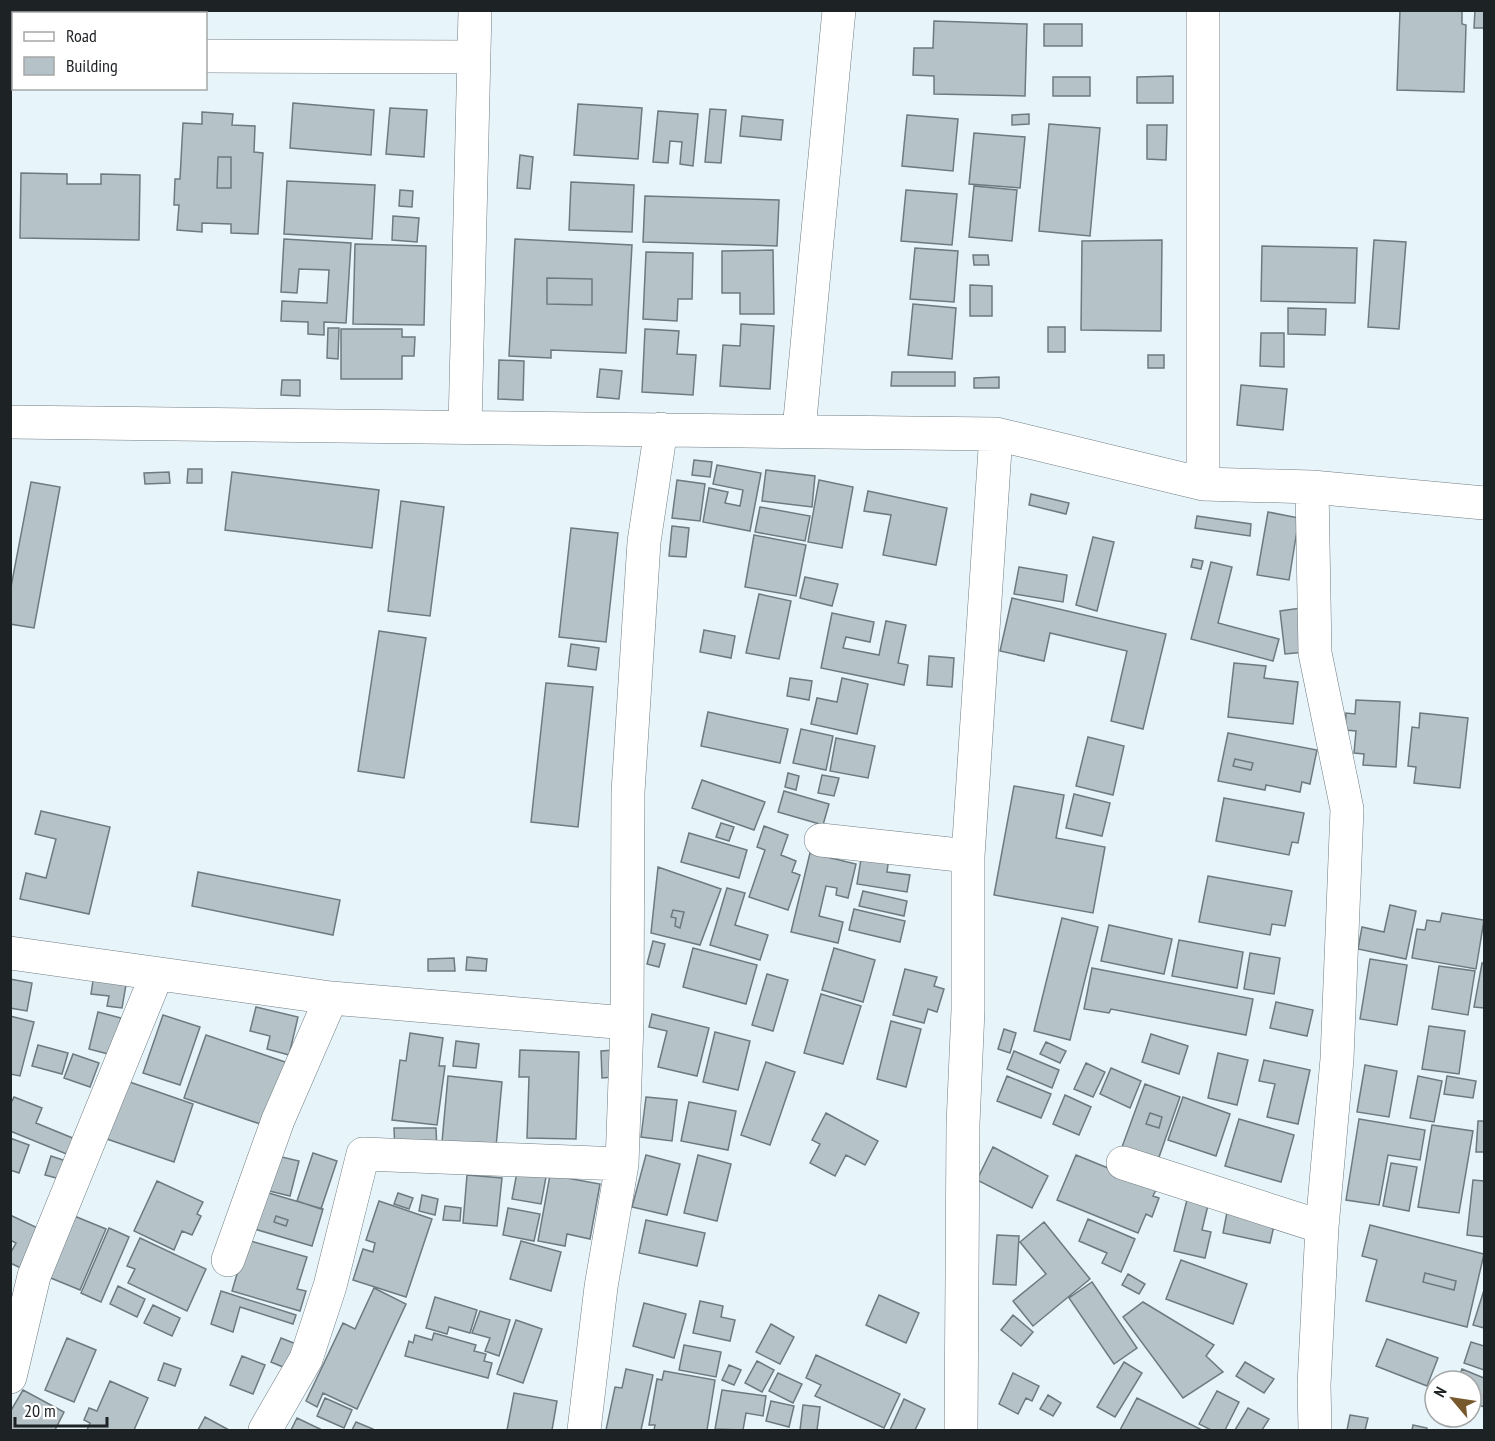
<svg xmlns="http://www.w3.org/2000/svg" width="1495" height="1441" viewBox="0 0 1495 1441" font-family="'PT Sans Narrow',sans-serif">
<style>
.building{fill:#b5c2c8;stroke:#6e7a7f;stroke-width:1.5;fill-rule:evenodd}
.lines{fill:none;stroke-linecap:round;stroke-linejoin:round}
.street-casing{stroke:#717d82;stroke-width:34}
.street{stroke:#fff;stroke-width:33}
</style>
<rect width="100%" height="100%" fill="#e7f5fb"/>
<path class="building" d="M1400,10H1462V24L1466,25L1464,92L1397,90Z
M1475,10H1484V28H1474Z
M934,21L1027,24L1025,96L934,94V76L913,75L914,48H933Z
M1044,24H1082V46H1044Z
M1173,76V103H1137V77Z
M1053,77H1090V96H1053Z
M293,103L374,110L371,155L290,148Z
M578,104L642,108L638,159L574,155Z
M390,108L427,110L424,157L386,154Z
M710,109L726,110L721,163L705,162Z
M658,111L698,114L693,166L680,164L682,142L670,141L668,163L653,162Z
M202,112L233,114L232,125L255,126L254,152L263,153L258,234L231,233V224L202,223V232L177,230L179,205H174L175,179H180L183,123L202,124ZM218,157H231V188H217Z
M1029,114V124L1012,125V115Z
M907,115L958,119L953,171L902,166Z
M742,116L783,120L781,140L740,136Z
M1049,124L1100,128L1090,236L1039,231Z
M1147,125H1167L1166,160L1147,159Z
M974,133L1025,137L1020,188L969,184Z
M520,155L533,157L530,189L517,188Z
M218,157H231V188H217Z
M21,173L67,174V184H101V174L140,175L139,240L20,238Z
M287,181L375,185L372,239L284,234Z
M571,182L634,185L632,232L569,230Z
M974,186L1017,190L1012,241L969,237Z
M400,190L413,191L412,207L399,206Z
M906,190L957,194L952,245L901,241Z
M645,196L779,200L777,246L643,242Z
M393,216L419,218L417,242L392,240Z
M284,239L351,243L346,323L324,322V335L308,334V322L281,321L282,301L327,303L329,270L299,269L297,293L281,292Z
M515,239L632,245L626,353L551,350V358L509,356ZM547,278L592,279V305L547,304Z
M1162,240L1161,331L1081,330L1082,241Z
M1374,240L1406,242L1399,329L1368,327Z
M355,244L426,246L424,325L353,324Z
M1262,246L1357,248L1355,303L1261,301Z
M915,248L958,251L954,302L910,299Z
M773,250L774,314H740V293H722V251Z
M646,252L693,253L692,299H678L677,321L643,319Z
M973,255H988L989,265H974Z
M547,278L592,279V305L547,304Z
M970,285L992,286V316H970Z
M913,304L956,308L952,359L908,355Z
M1288,308L1326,309L1325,335L1288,334Z
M741,324L774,326L770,389L720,386L723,345L740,346Z
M1048,327H1065V352H1048Z
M328,328H339L338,359L327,358Z
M341,329H402V337H415L414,356H402V379H341Z
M645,329L679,331L677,354L696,355L693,395L642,392Z
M1261,333H1284V367L1260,366Z
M1148,355H1164V368H1148Z
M499,360L524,361L523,400L498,399Z
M600,369L622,371L619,399L597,397Z
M892,372H955V386H891Z
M999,377V388H974V378Z
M282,380H300V396L281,395Z
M1241,385L1287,389L1283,430L1237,425Z
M694,460L712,462L710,477L692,475Z
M717,465L761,473L750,531L703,522L709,488L728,492L725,503L740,506L743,490L713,484Z
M188,469H202V483H187Z
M766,470L815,476L812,507L762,501Z
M169,472L170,483L145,484L144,473Z
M232,472L379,490L372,548L225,530Z
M677,480L705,484L700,521L672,518Z
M819,480L853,487L842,548L808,542Z
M31,482L60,487L34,628L10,624V592Z
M868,491L947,508L936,565L883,555L891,515L864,511Z
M1031,494L1069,503L1066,514L1029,505Z
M401,501L444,507L430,616L388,611Z
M760,507L810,516L805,541L755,532Z
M1268,512L1299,518L1289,580L1257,575Z
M1197,516L1251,524L1250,536L1195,528Z
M672,526L689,528L686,557L669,556Z
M571,528L618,533L606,642L559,637Z
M754,535L806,545L796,596L745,587Z
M1093,537L1114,542L1097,611L1076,605Z
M1193,559L1203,561L1201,569L1191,567Z
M1211,562L1232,567L1218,623L1279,639L1273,661L1191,639Z
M1019,567L1067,575L1063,602L1014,594Z
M805,577L838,584L832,606L800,598Z
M759,594L791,601L779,659L746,653Z
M1012,598L1166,634L1143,729L1111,721L1127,651L1050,633L1044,661L1000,651Z
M1301,608L1306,652L1285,654L1280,611Z
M832,613L874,622L870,642L846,637L843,648L879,655L886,621L906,625L898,663L908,665L904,685L821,668Z
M704,630L735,636L731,658L700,652Z
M379,631L426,638L404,778L358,771Z
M571,644L599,648L596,670L568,666Z
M929,656L954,658L952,687L927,685Z
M1234,663L1266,666L1264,678L1298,682L1293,724L1228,717Z
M790,678L812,681L809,700L787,696Z
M842,678L868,684L857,734L811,724L817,698L837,702Z
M546,683L593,687L578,827L531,822Z
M1356,700L1400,702L1396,767L1363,765L1364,754L1354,753L1356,731L1345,730L1346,713L1355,714Z
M708,712L788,729L780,763L701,746Z
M1420,713L1468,718L1460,788L1414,783L1416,767L1408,766L1412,727L1419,728Z
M801,729L833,736L826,770L793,763Z
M1228,733L1317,750L1310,784L1302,782L1300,792L1266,785L1265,790L1218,781ZM1235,759L1253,763L1251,770L1233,766Z
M1088,737L1124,746L1113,795L1076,786Z
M836,738L875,746L868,778L830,771Z
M1235,759L1253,763L1251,770L1233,766Z
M788,773L799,776L796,790L785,787Z
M822,775L839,778L834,796L818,793Z
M702,780L765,802L754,830L692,808Z
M1014,786L1064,795L1056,838L1105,847L1093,913L994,895Z
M784,791L829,804L823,825L778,812Z
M1074,794L1110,803L1102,836L1066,828Z
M1224,798L1304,813L1298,843L1292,842L1289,855L1216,841Z
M41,811L110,827L89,914L20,899L26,873L46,878L56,839L35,834Z
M721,823L734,827L729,841L716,837Z
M764,826L788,835L781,855L796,861L792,872L800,875L788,910L749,897L765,850L757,847Z
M689,833L747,850L739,878L681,862Z
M810,853L856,864L848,898L836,895L837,888L826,886L819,916L843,922L838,943L791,932Z
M862,853L889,857L887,872L910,875L907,892L857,884Z
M658,867L721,889L700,945L651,933ZM673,910L684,912L680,928L675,926L676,918L671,917Z
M198,872L340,900L333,935L192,906Z
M1208,876L1292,891L1285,926L1272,924L1270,935L1199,922Z
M727,888L745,893L735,925L768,935L760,960L710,945Z
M863,891L907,901L904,916L859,906Z
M1390,905L1416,911L1406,959L1358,949L1362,927L1384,932Z
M854,909L905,921L900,942L849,930Z
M673,910L684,912L680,928L675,926L676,918L671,917Z
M1442,913L1484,920L1476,969L1412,958L1417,929L1425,930L1427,920L1440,922Z
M1062,918L1098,927L1070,1040L1034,1031Z
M1109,925L1172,939L1164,974L1101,961Z
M1179,940L1243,952L1237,988L1172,976Z
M653,941L665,944L659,967L647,964Z
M693,948L757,965L746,1004L683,987Z
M834,948L875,960L863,1002L822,990Z
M1250,953L1280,958L1274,994L1244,989Z
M467,957L487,959L486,971L466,970Z
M454,958L455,971H428V959Z
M1370,959L1407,965L1397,1025L1360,1019Z
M1482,963L1484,964V1008L1474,1007Z
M1439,966L1475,971L1468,1015L1432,1009Z
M1092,968L1253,999L1246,1035L1111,1009L1109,1013L1084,1009Z
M905,969L937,977L934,986L944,989L937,1012L928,1009L924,1023L893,1015Z
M94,974L127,979L122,1008L107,1006L109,996L91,994Z
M767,974L788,980L773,1031L752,1025Z
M10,979L32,983L27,1011L10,1008Z
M821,994L861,1006L843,1064L804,1053Z
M1276,1002L1313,1010L1307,1036L1270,1028Z
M256,1007L298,1017L289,1055L267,1049L270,1036L250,1031Z
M98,1012L121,1018L112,1055L89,1049Z
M652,1014L709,1028L697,1076L658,1067L667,1031L649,1027Z
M163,1015L200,1027L180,1085L143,1073Z
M10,1016L34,1022L20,1076L10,1074Z
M891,1021L921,1029L906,1087L877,1079Z
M1429,1026L1465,1031L1459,1074L1422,1069Z
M1004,1029L1016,1033L1010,1053L998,1049Z
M715,1032L750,1041L738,1090L703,1082Z
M410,1033L443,1038L439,1066H445L437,1125L392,1120L400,1060L406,1061Z
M1151,1034L1188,1046L1179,1074L1142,1062Z
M206,1035L288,1063L266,1126L184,1098Z
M456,1041L479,1044L476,1068L453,1066Z
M1046,1042L1066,1051L1060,1063L1040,1054Z
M38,1045L68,1053L62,1074L32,1066Z
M520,1050L579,1052L576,1139L527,1138L529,1077H519Z
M614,1050V1077L602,1078L601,1051Z
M1014,1051L1059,1070L1052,1088L1007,1069Z
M1218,1053L1248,1060L1237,1105L1208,1098Z
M73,1054L99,1063L90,1087L64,1078Z
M1264,1060L1310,1070L1298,1124L1267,1117L1275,1084L1259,1081Z
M766,1062L795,1072L770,1145L741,1135Z
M1086,1063L1105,1072L1093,1097L1074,1089Z
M1365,1065L1397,1071L1389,1117L1357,1112Z
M1111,1068L1141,1081L1130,1108L1100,1094Z
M448,1076L502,1082L496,1147L442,1142Z
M1007,1076L1051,1094L1041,1118L997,1101Z
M1418,1076L1442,1081L1434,1122L1410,1118Z
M1447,1076L1476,1081L1473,1098L1444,1094Z
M121,1079L193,1104L174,1162L101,1137Z
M1145,1084L1180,1097L1158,1160L1122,1147ZM1150,1113L1162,1117L1159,1128L1146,1124Z
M1065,1095L1091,1107L1079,1135L1053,1124Z
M14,1097L42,1108L36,1123L75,1139L69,1155L10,1131V1105Z
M646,1097L677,1100L672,1141L641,1137Z
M1183,1097L1230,1114L1216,1156L1168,1140Z
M689,1102L736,1111L728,1150L681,1141Z
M826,1113L878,1141L865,1165L846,1155L835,1176L810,1163L820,1144L812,1140Z
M1150,1113L1162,1117L1159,1128L1146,1124Z
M1239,1119L1294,1135L1281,1182L1225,1166Z
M1359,1119L1425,1130L1420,1160L1388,1155L1379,1205L1346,1200Z
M1478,1121H1484V1152H1476Z
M1432,1125L1473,1131L1459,1213L1418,1207Z
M394,1128H436L437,1151H395Z
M10,1138L29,1145L19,1173L10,1170Z
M993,1147L1048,1176L1032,1208L977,1180Z
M313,1153L337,1161L321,1209L297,1201Z
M269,1154L299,1161L290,1196L261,1189Z
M646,1155L680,1164L667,1215L632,1207Z
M698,1155L731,1164L717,1221L684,1213Z
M1076,1155L1157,1188L1153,1196L1159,1198L1152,1217L1146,1214L1138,1233L1057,1200Z
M51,1156L66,1161L60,1179L45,1175Z
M1391,1163L1417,1167L1409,1211L1383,1206Z
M517,1172L546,1177L541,1204L512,1199Z
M467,1175L502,1178L497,1226L463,1223Z
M550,1175L600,1184L590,1239L567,1234L565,1246L538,1241Z
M1473,1180L1484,1181V1237L1467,1235Z
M157,1181L203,1202L197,1214L201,1216L192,1235L182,1231L174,1250L134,1231Z
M262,1191L323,1209L312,1246L251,1228ZM276,1216L288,1220L286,1226L274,1222Z
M1189,1192L1210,1197L1202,1230L1211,1232L1205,1258L1174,1251Z
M398,1193L413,1198L409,1209L394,1204Z
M422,1195L438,1199L435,1215L419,1211Z
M379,1201L432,1219L406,1297L353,1280L363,1249L373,1252L375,1243L366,1240Z
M445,1206L461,1208L460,1221L443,1220Z
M1228,1207L1276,1217L1270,1243L1223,1233Z
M508,1208L540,1214L534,1241L503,1235Z
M67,1213L106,1229L80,1290L41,1274Z
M10,1215L42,1230L23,1269L10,1263V1254L16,1243L10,1240Z
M276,1216L288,1220L286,1226L274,1222Z
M1088,1219L1135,1239L1121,1272L1102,1263L1107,1253L1079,1241Z
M646,1220L705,1233L697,1266L639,1253Z
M1044,1222L1090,1279L1033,1326L1013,1301L1046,1274L1020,1242Z
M1370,1225L1484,1254L1467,1327L1366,1301L1377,1260L1362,1256ZM1425,1273L1456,1281L1454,1290L1423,1282Z
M109,1228L129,1237L101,1302L81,1293Z
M997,1235L1019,1236L1016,1285L993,1284Z
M140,1238L206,1269L187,1311L128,1283L135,1269L127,1266Z
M247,1240L307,1257L297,1289L306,1291L300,1311L232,1291Z
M521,1241L561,1252L551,1291L510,1279Z
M1181,1260L1247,1284L1233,1324L1166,1299Z
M1425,1273L1456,1281L1454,1290L1423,1282Z
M1128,1274L1145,1284L1139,1294L1122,1285Z
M1092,1282L1137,1348L1114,1364L1069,1298Z
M118,1286L145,1299L137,1317L110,1304Z
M374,1288L406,1304L357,1409L323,1393L317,1407L306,1401L343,1323L355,1329Z
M1484,1290V1328L1473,1325Z
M221,1291L296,1315L293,1324L240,1307L233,1332L211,1324Z
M879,1295L919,1313L906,1343L866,1325Z
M435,1297L477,1310L470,1333L449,1327L447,1334L426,1328Z
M700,1301L723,1306L721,1317L735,1320L730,1341L693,1333Z
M1143,1302L1214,1345L1206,1356L1223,1372L1183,1398L1123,1317Z
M644,1303L686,1314L674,1358L633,1346Z
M153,1305L180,1318L172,1336L144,1323Z
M480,1311L510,1320L499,1356L485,1351L490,1338L472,1333Z
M1013,1315L1033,1332L1021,1346L1001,1330Z
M516,1320L542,1329L523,1383L497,1374Z
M771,1324L794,1337L780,1364L756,1352Z
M434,1333L476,1345L474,1351L486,1354L484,1361L492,1363L488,1378L405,1356L409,1341L413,1343L415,1335L432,1340Z
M67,1338L96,1350L74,1402L45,1390Z
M281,1338L306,1348L295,1372L271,1362Z
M1387,1339L1438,1358L1427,1386L1376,1366Z
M1471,1342L1484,1346V1370L1464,1363Z
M684,1345L721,1352L716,1377L679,1370Z
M816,1355L900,1394L884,1428L815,1396L821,1385L806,1378Z
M242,1356L265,1365L253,1394L230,1385Z
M757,1361L774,1370L762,1392L745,1383Z
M1124,1362L1142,1373L1115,1417L1097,1407Z
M1245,1362L1274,1379L1264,1393L1236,1376Z
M164,1363L181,1369L175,1386L158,1380Z
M729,1365L741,1370L734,1385L722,1380Z
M626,1369L653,1375L641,1430H606L615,1387L622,1388Z
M1462,1369L1484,1378V1407L1471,1402V1381H1457Z
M664,1371L715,1380L707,1430H654L655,1425H649L657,1379L662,1380Z
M778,1373L802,1384L793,1403L769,1391Z
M1013,1373L1039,1386L1032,1401L1026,1398L1018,1414L999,1404Z
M110,1381L148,1398L134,1430H87L90,1423L84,1420L89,1408L97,1411Z
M23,1390L64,1412L55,1430H10V1412Z
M722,1390L766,1396L763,1416L746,1413L743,1430L715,1429Z
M1217,1391L1239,1402L1225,1430H1211L1199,1424Z
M514,1393L557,1401L552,1430H507Z
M1048,1395L1061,1403L1053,1416L1040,1409Z
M325,1398L352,1410L344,1428L317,1416Z
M1137,1398L1202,1430H1120Z
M904,1399L925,1409L915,1430H890Z
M771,1401L794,1406L789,1427L766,1421Z
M803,1405L820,1407L817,1430H800Z
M1248,1408L1269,1419L1262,1430H1235Z
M1350,1415L1368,1418L1365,1430H1347Z
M205,1417L229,1430H198Z
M297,1418L322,1430H291Z
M356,1422L373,1429V1430H352Z
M1413,1425L1427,1428V1430H1412Z"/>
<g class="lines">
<g class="street-casing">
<path id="street" d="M1203,10V484
M10,55H14
M206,56L474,57
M10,422L996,434L1203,484L1312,487L1484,503
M465,427L475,10
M799,430L839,10
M1312,487L1315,653L1347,809L1337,1059L1322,1227L1314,1385L1315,1430
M821,840L968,856
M10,953L331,998L627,1023
M1123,1163L1322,1227
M228,1260L278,1120L331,998
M10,1377L34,1276L157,974
M265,1430L306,1359L330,1286L363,1154L622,1164
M584,1430L601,1287L622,1164L627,1023L628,792L644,542L661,429
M961,1430L963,1124L968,1010V856L996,434"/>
</g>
<use href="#street" class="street"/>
</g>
<rect width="1495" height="1441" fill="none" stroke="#1d2224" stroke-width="24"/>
<rect x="12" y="12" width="195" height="78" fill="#ffffff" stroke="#a5a7a7" stroke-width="1.5"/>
<rect x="24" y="32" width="30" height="9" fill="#ffffff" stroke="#a5a7a7" stroke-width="1.5"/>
<text x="66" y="42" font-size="18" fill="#1d2224">Road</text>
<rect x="24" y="57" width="30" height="18" fill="#b5c2c8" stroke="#a5a7a7" stroke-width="1.5"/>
<text x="66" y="72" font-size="18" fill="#1d2224">Building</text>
<g transform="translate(1453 1399) rotate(299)"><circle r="28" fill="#ffffff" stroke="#a5a7a7" stroke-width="1.5"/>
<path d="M0-4.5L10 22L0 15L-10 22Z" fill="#78592e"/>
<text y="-9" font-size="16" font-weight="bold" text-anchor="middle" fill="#1d2224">N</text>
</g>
<path d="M15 1417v9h92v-9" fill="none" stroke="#1d2224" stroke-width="3"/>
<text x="24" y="1417" font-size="18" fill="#1d2224" stroke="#ffffff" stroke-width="4.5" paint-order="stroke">20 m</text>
</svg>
